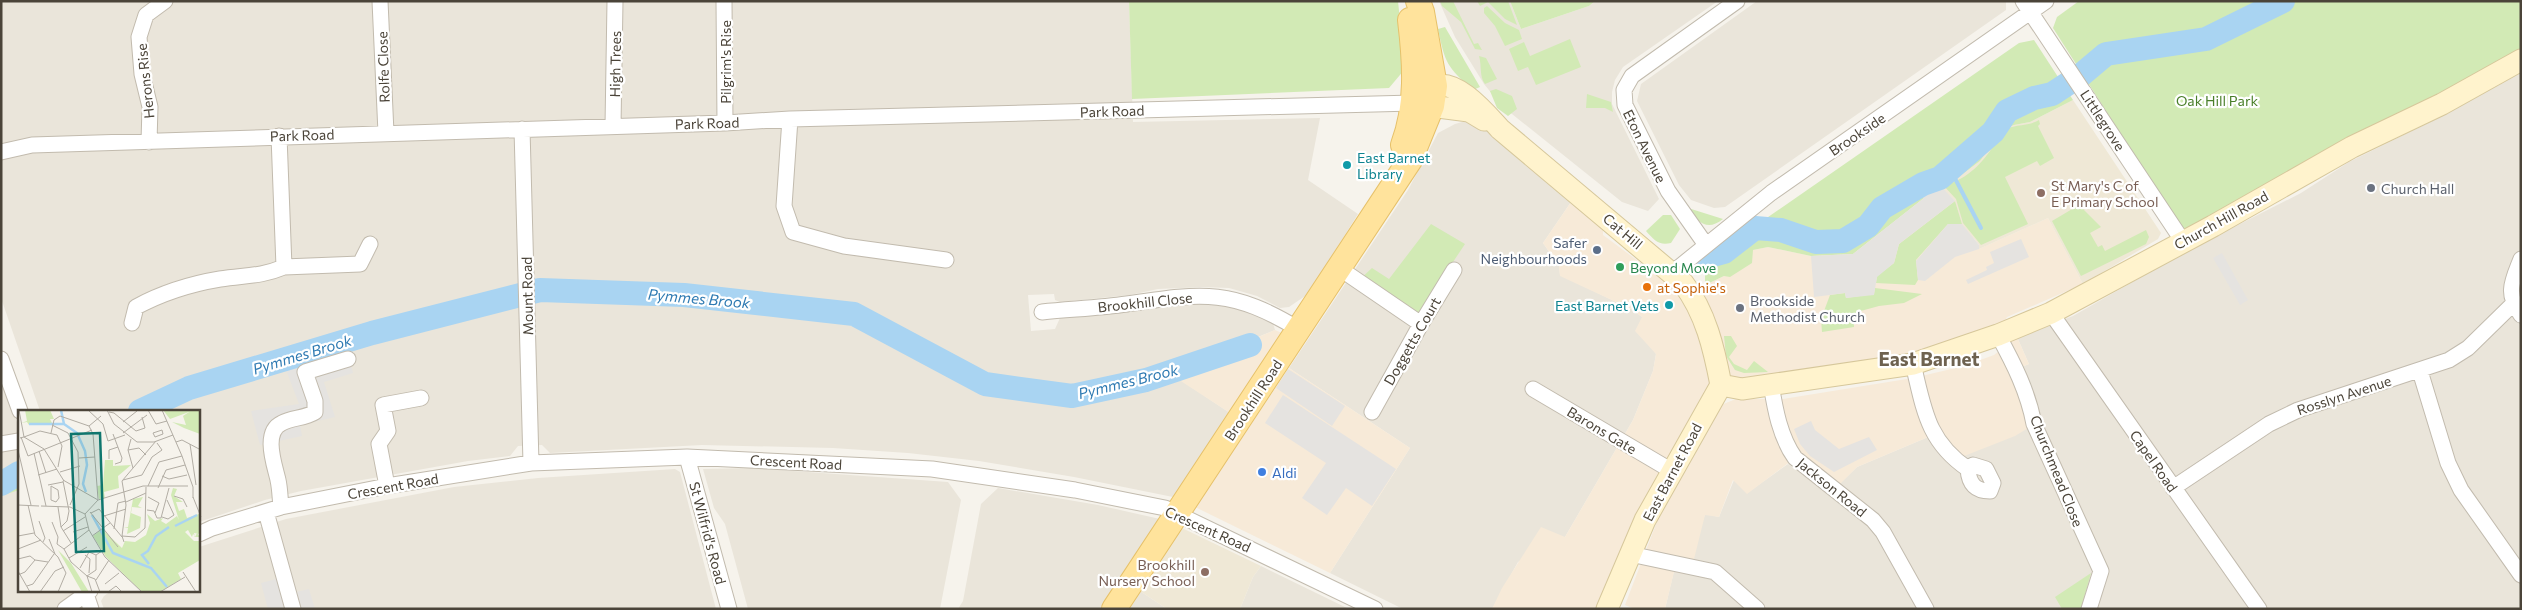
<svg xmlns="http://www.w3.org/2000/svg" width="2522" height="610" viewBox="0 0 2522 610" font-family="Commissioner,sans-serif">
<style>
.residential{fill:#eae5da}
.commercial{fill:#f7ead8}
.education{fill:#efe8d6}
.green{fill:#d2eab5}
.parking{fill:#e5e3e0}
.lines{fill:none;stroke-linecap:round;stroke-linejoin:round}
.stream{stroke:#a9d4f2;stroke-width:4}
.river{stroke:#a9d4f2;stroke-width:24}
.street-casing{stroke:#c2bbae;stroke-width:17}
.secondary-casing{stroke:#d6c79b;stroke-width:23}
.primary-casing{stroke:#e6c16a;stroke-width:26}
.street{stroke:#fff;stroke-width:15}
.secondary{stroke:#fff3cd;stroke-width:21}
.primary{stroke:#ffe39c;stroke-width:24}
.culture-dot{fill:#0f9aa8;stroke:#fff;stroke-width:2}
.worship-dot{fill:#6b7280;stroke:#fff;stroke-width:2}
.education-dot{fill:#8d6e63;stroke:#fff;stroke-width:2}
.service-dot{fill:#5c6f8a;stroke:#fff;stroke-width:2}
.leisure-dot{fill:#2e9e5b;stroke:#fff;stroke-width:2}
.food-dot{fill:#e8710a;stroke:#fff;stroke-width:2}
.shop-dot{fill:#3f7fe0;stroke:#fff;stroke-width:2}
.labels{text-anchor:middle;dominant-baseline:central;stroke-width:4.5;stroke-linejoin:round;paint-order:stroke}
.street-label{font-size:14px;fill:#4b4439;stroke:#fff}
.park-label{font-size:14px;fill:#4a7f2a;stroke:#fff}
.culture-label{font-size:14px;fill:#0d838f;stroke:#fff;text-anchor:start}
.education-label{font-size:14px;fill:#785e54;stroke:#fff;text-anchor:start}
.worship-label{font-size:14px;fill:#5b616d;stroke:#fff;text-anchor:start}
.service-label{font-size:14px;fill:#4e5e75;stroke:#fff;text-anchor:end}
.leisure-label{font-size:14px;fill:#27864d;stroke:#fff;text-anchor:start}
.food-label{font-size:14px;fill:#c56008;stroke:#fff;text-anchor:start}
.shop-label{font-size:14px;fill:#366cbe;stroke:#fff;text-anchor:start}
.water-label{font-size:15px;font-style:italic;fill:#2e7ab2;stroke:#fff}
.district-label{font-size:19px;font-weight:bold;fill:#6e6250;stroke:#fff}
.inset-river{fill:none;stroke:#a9d4f2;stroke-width:2.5}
.inset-road{fill:none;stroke:#b2ada4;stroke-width:1}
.view{fill:#0f766e;fill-opacity:0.15;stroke:#0f766e;stroke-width:2.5}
.inset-edge{fill:none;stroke:#4b4439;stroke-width:2.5}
</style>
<rect width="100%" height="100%" fill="#f6f3ec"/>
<path class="residential" d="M1,1H1129L1133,122L1320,118L1308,180L1358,214L1308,294L1289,307L1280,308L1257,296L1229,288L1203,287L1158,289L1130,295L1060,302L1055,300L1054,294L1028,295L1031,331L1055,329L1060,318L1199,303L1235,307L1273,323L1275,330L1170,373L1230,413L1173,497L1074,477L979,461L908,453L833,448L702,445L550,453L542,445L518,446L510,456L468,461L301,491L265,500L199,522V411H40L1,298Z
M1439,1H1510L1521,29L1589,6L1595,1H1718L1623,67L1615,80L1612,92V104L1659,199L1648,211L1622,202L1502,106L1484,84L1455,37Z
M1757,1H2006V10L1725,207L1714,208L1691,200L1679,185L1637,101L1641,84Z
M2521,71V609H1665L1674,571L1697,540L1705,514L1719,517L1734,480L1747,493L1788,464L1829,494L1857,467L1933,435L2019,368L2029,364L2017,337L2073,316L2185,252L2301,193L2349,162L2432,121Z
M1469,120L1485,129L1520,161L1571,202L1543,243L1559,266L1560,275L1631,309L1642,317L1648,343L1656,354L1653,371L1633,420L1565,537L1518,562L1492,609H1403L1330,573L1410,448L1289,368L1408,190L1438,133L1455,124Z
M1,376L19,428V591H73L79,609H1Z
M750,468L948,482L961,500L940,609H748L725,524L714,508L703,469Z
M675,469L680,472L716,609H104L101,601L104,596L111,591H199V547L286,519L454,487L538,478Z
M998,488L1098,505L1160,519L1100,609H958L963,601L981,504Z
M1261,566L1349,609H1240L1253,577Z
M1140,591L1167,609H1129Z"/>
<path class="commercial" d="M1936,181L1955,201L1979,249L2048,218L2083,284L2007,317L1998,335L1955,351L1721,385L1626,564L1595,609H1492L1502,588L1541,527L1565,537L1633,420L1653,371L1656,354L1635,331L1642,317L1631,309L1560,276L1559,266L1543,243L1571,202L1603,228V235L1642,264L1649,263L1670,281L1706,324L1705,285L1724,276L1753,250L1768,247L1811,256L1853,254L1924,198L1920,193Z
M1275,330L1282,333L1230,413L1170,374Z
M2017,337L2029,364L2014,370L2033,425L2015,436L1954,460L1933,435L1857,467L1833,491L1791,461L1747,494L1733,480L1719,517L1705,515L1690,575L1674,572L1665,609H1635L1625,605L1673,480L1721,405L1736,399H1783L1913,378L1964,366L1994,355Z
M1289,368L1410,448L1330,573L1195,507Z"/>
<path class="education" d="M2073,100L2161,233L2158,239L2083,284L2048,218L1979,249V245L1962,224L1955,201L1939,185L1952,182L1980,161L2002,130L2014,125L2030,122Z
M1182,528L1261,566L1253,577L1240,609H1167L1140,591Z"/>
<path class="green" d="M1129,1H1398L1405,69L1389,88L1132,99Z
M1440,1H1453L1474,44L1478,43L1482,50L1475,49L1461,22L1442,6Z
M1477,1H1508L1517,25L1505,19L1488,2L1480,6Z
M1510,1H1595L1589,6L1521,29Z
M2079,1H2521V51L2437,96L2375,124L2184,233L2053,28L2057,17Z
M1487,6L1505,23L1519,30L1522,39L1505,46L1495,26L1484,13V8Z
M1445,27L1480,87L1473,90C1447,67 1445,63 1438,29Z
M1570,39L1581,67L1536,85L1528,67L1518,71L1509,49L1524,42L1530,56Z
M2034,40L2073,100L2030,122L2014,125L2002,130L1980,161L1952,182L1939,185L1936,182L1920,193L1924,198L1853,254L1811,256L1768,247L1753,250L1752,263L1730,277L1724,276L1705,285V264L1712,256L2019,43Z
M1479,56L1486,58L1497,79L1485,84C1479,76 1482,66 1479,56Z
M1496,89L1512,96L1517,109L1508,116L1497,108L1490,91Z
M1587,94L1611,102L1613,112L1605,108H1586Z
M2039,120L2040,124L2038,126L2054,158L2040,166L2037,161L2005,177L2028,224L1981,245L1963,223L1956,199L1943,185C1963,182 1981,165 1992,148C1995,144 1998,136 2002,132C2012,123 2028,127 2039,120Z
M1955,201L1962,224H1948L1916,260L1918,280L1915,285L1876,283L1877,276L1894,263L1899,244Z
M2079,205L2101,227L2090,233L2098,247L2102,245L2105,251L2146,230L2149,237L2146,244L2081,276L2052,221Z
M1688,208L1723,219C1707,232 1698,222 1688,208Z
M1663,215H1671L1680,229L1671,243C1659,246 1654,240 1646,231Z
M1431,224L1465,244L1415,319L1358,281L1372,268L1389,279Z
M1875,288L1922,294L1904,303L1879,306L1857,312L1859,321L1854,323V327L1822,332L1821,319L1830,295L1845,293L1846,298L1874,294Z
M1724,336H1731L1737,346L1729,357L1734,364L1747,370L1754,361L1768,372L1744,373L1735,370L1726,356Z
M19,468V490L1,496V475Z
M2091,573L2081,609H2062L2055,597Z"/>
<path class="parking" d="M1936,181L1955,201L1899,244L1894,263L1877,277L1874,295L1846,298L1845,293L1814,297L1811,256L1853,254L1924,198L1920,193Z
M1948,224H1962L1979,245V249L1955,257L1925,281L1918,280L1916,261Z
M2021,239L2029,257L1968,284L1966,280L1987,270L1986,267L1994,263L1990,252Z
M2222,253L2248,300L2240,305L2213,258Z
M345,344L353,373L324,382L335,417L300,425L302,436L260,445L251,411L299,404L283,362Z
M1288,369L1345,406L1332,426L1276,388Z
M1283,395L1396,469L1372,506L1346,488L1327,515L1302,498L1326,463L1265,423Z
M1811,421L1815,430L1839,449L1869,437L1877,450L1834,472L1810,456L1800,444L1794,429Z
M292,575L296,592L309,589L315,609H268L261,583Z"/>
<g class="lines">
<path class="stream" d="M1950,169L1981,228"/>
<path class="river" d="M1695,260L1724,252L1755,228L1781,230L1816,242L1843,241L1868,226L1882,208L1923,184L1940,178L1993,132L2007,111L2034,98L2052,94L2081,75L2106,54L2206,39L2283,1
M140,411L189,388L372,333L540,290L684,295L854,314L985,384L1072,396L1146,380L1250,345
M1,484L19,473"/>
<g class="street-casing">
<path id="street" d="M380,1L386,133
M724,1L725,123
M2023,1L2182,240
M790,119L784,206L793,232L844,246L946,260
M613,126L615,1
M522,129L531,463
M149,142L150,107L142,74L139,37L146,15L165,1
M1,152L32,145L725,123L790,119L1413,103
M1706,245L1668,191L1625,105L1624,90L1632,76L1737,1
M2521,259C2512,282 2505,293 2521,315
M284,267L360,264L370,244
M1339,268L1421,324
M1672,273L1771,193L2046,1
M1042,312C1070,309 1099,308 1127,304C1203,293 1231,288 1300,330
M2051,313L2259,609
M132,323L136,307C162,293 190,284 220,279C244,275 260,277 284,267L279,136
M1998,335C2014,364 2028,392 2034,424L2101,571L2089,609
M1,359L20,411
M1913,364C1924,409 1927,441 1968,469
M2420,371L2448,463L2461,490L2521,575
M1771,384C1775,409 1780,437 1795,458L1873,520L1883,532L1926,609
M1533,389L1672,471
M1372,412L1421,324L1454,270
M1,444L19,441
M687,457L729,609
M1973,465L1986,469L1993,483L1990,491C1975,491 1969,484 1968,469Z
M387,486L379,444L388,431L383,405L421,398
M2173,488L2269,424L2298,410L2449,360L2468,348L2513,304
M281,507C280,498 280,489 278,480C275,466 262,432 282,423C292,417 304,419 315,412V401L305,372L348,359
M266,512L293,609
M199,534L212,528L281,507L387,486L531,463L687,457L932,469L1075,490L1165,508L1375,609
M1630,554L1715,572L1757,609
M85,591L91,609
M65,609L90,591"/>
</g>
<g class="secondary-casing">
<path id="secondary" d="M1422,97C1425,94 1430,89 1434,87C1456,77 1487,115 1500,129L1683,283C1706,313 1714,349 1721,385
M1415,104L1469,111L1484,120
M1721,385L1742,389L1913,364L1998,335L2051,313L2213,226L2352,147L2442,104L2521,60
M1607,609L1645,520L1721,385"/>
</g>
<g class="primary-casing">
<path id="primary" d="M1403,145C1418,105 1415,62 1410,20
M1114,609L1410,160L1432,106L1435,86L1422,12L1418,1"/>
</g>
<use href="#street" class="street"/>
<use href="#secondary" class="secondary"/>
<use href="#primary" class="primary"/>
</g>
<g class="culture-dot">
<circle cx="1347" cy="165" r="5"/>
<circle cx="1669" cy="305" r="5"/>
</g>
<g class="worship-dot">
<circle cx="2371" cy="188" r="5"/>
<circle cx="1740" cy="308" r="5"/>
</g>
<g class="education-dot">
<circle cx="2041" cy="193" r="5"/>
<circle cx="1205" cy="572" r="5"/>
</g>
<circle class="service-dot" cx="1597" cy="250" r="5"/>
<circle class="leisure-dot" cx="1620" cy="267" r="5"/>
<circle class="food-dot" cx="1647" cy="287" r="5"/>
<circle class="shop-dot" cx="1262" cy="472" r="5"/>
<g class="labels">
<g class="street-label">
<text transform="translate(725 62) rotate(-90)">Pilgrim's Rise</text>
<text transform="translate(615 64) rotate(-89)">High Trees</text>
<text transform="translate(383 67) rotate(-92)">Rolfe Close</text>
<text transform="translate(145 81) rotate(-96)">Herons Rise</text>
<text transform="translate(1112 111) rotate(-2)">Park Road</text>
<text transform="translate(2103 120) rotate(57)">Littlegrove</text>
<text transform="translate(707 123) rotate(-2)">Park Road</text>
<text transform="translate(1857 134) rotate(-34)">Brookside</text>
<text transform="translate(302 135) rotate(-2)">Park Road</text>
<text transform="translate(1645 146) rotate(64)">Eton Avenue</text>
<text transform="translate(2221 220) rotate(-29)">Church Hill Road</text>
<text transform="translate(1623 231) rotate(40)">Cat Hill</text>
<text transform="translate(527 296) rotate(-91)">Mount Road</text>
<text transform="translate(1145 302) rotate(-6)">Brookhill Close</text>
<text transform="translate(1412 341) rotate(-60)">Doggetts Court</text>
<text transform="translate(2344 395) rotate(-18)">Rosslyn Avenue</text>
<text transform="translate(1253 400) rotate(-57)">Brookhill Road</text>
<text transform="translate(1602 430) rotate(31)">Barons Gate</text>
<text transform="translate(2154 461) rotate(55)">Capel Road</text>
<text transform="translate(796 462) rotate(3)">Crescent Road</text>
<text transform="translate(2057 471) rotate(68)">Churchmead Close</text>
<text transform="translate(1672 472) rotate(-62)">East Barnet Road</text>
<text transform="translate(393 486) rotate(-10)">Crescent Road</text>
<text transform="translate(1832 487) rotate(39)">Jackson Road</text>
<text transform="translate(1208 529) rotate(24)">Crescent Road</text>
<text transform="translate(708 533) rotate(75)">St Wilfrid's Road</text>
</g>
<g class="park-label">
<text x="2217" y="100">Oak Hill Park</text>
</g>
<g class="culture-label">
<text x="1357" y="157">East Barnet<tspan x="1357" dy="16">Library</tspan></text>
<text x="1659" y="305" text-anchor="end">East Barnet Vets</text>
</g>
<g class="education-label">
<text x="2051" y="185">St Mary's C of<tspan x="2051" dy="16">E Primary School</tspan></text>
<text x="1195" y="564" text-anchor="end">Brookhill<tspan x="1195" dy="16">Nursery School</tspan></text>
</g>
<g class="worship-label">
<text x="2381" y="188">Church Hall</text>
<text x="1750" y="300">Brookside<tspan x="1750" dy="16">Methodist Church</tspan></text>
</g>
<g class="service-label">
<text x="1587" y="242">Safer<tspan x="1587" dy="16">Neighbourhoods</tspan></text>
</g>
<g class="leisure-label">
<text x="1630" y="267">Beyond Move</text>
</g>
<g class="food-label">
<text x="1657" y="287">at Sophie's</text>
</g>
<g class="shop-label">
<text x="1272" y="472">Aldi</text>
</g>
<g class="water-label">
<text transform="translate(699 298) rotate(5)">Pymmes Brook</text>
<text transform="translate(302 354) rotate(-17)">Pymmes Brook</text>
<text transform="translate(1128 381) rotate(-14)">Pymmes Brook</text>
</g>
<g class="district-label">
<text x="1929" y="358">East Barnet</text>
</g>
</g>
<g transform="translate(18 410)">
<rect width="182" height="182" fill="#f6f3ec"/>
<path d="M7,0H32L36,9H32L34,13L11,15L9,12L3,13L9,11ZM145,0H182V24L166,18L154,12L168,15L165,6L171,2L152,9ZM87,50H95V56L113,55L100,66L101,78L86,82L87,88L81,89L79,76L85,75ZM155,78L159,79L156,86L165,92H158L161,101L166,99L169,108L181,104L182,124L176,123L177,127L179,123L182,127H176L177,126L175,124L174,127L170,120L167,122L176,131H182V150L160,163L163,169L142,182H124L88,147L75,126L84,119L104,138L107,131L117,132L128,125L132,113L129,104L137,111L145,108L143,111L148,114L159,106L161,110L153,85ZM125,87L120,96L124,98L114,97L113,103L123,107L122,118L109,124L110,118L106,117H110L115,89ZM40,140L53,153L71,182H64Z" fill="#d2eab5"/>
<path class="inset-river" d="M43,0L46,14L59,23L67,41L69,55L65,74L68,82M11,14H46M74,105L95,143L133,158L149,177M157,116L179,105M131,154L124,145L130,141L138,126L151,117"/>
<path class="inset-road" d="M1,0L6,27M70,0L85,14L90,31L107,25M89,0L96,14L119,32H136L155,25M130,0L138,14L149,11M144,0L164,46L175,77V88M91,2L96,3L118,21L127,18L124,7M105,12L119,1M34,15L50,23L60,42L61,74L52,95M71,16L83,6M144,20L145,24L137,27L135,23ZM33,23L36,10L42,6L71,16L75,24L80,89M105,23L129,5M95,24L104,48L103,52L97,54M3,27L10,46L74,20M6,27L22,21L39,25L44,36L40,57M2,28L6,27L26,39L46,71M113,29L110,40L115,58M158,32L164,30L183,40M172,34L178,75M0,40L13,95M110,40L121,38L128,45M21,41L28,63M16,43L28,96M61,48L77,47M91,49V40L100,37M42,62L62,56M20,65L39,59M144,66L151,69L169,65M45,70L80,90L125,76H170M105,70L124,65L134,47L144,40L139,33M45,71L51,101M30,75L45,72M33,76L40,80L41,88L38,92L33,90ZM130,76L141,52L164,46M140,78L148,60L167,55M156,86L165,89L169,97M130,87L141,93L137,103M175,87L183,107M108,92L128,83M0,95L21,96M10,95L17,125L40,147L48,163L40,182M23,96L52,97L67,104L80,90M40,97L43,117L53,133M129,100L136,101L139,108H143L151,78M72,102L100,137M73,103L81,99L104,127M67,104L71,120L87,147L124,182M86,106L108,99M144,107L150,109L156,105L149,90M21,111L27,128L25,132M34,112L40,127L39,134L46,139M43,117L49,111L51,101M96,119L100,93L108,91M45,121L67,107M55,122L70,117M0,126L16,123M74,126L92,113M104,126L117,127L127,118L128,77M31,129L37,144M106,132L104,126L108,95L104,71L138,31M0,139L23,130M46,139L53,152L69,166L74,182M46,139L71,120M67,145L72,149L71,163M51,148L69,137M0,149L12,146L17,150M62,158L71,142L78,145L84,141M0,161L12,182M165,162L178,182M0,165L7,162L17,150L30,152M69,166L78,160V145M69,166L77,169L82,182M78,170L91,150M87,174L101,163M9,176L15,174L36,144M22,182L37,161L46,157M90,182L98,176L104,182M142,182L167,167"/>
<path class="view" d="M82,23L86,141L58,142L53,24Z"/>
<rect width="182" height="182" class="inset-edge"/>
</g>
<rect width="2522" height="610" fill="none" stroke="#4b4439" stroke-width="5"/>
</svg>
